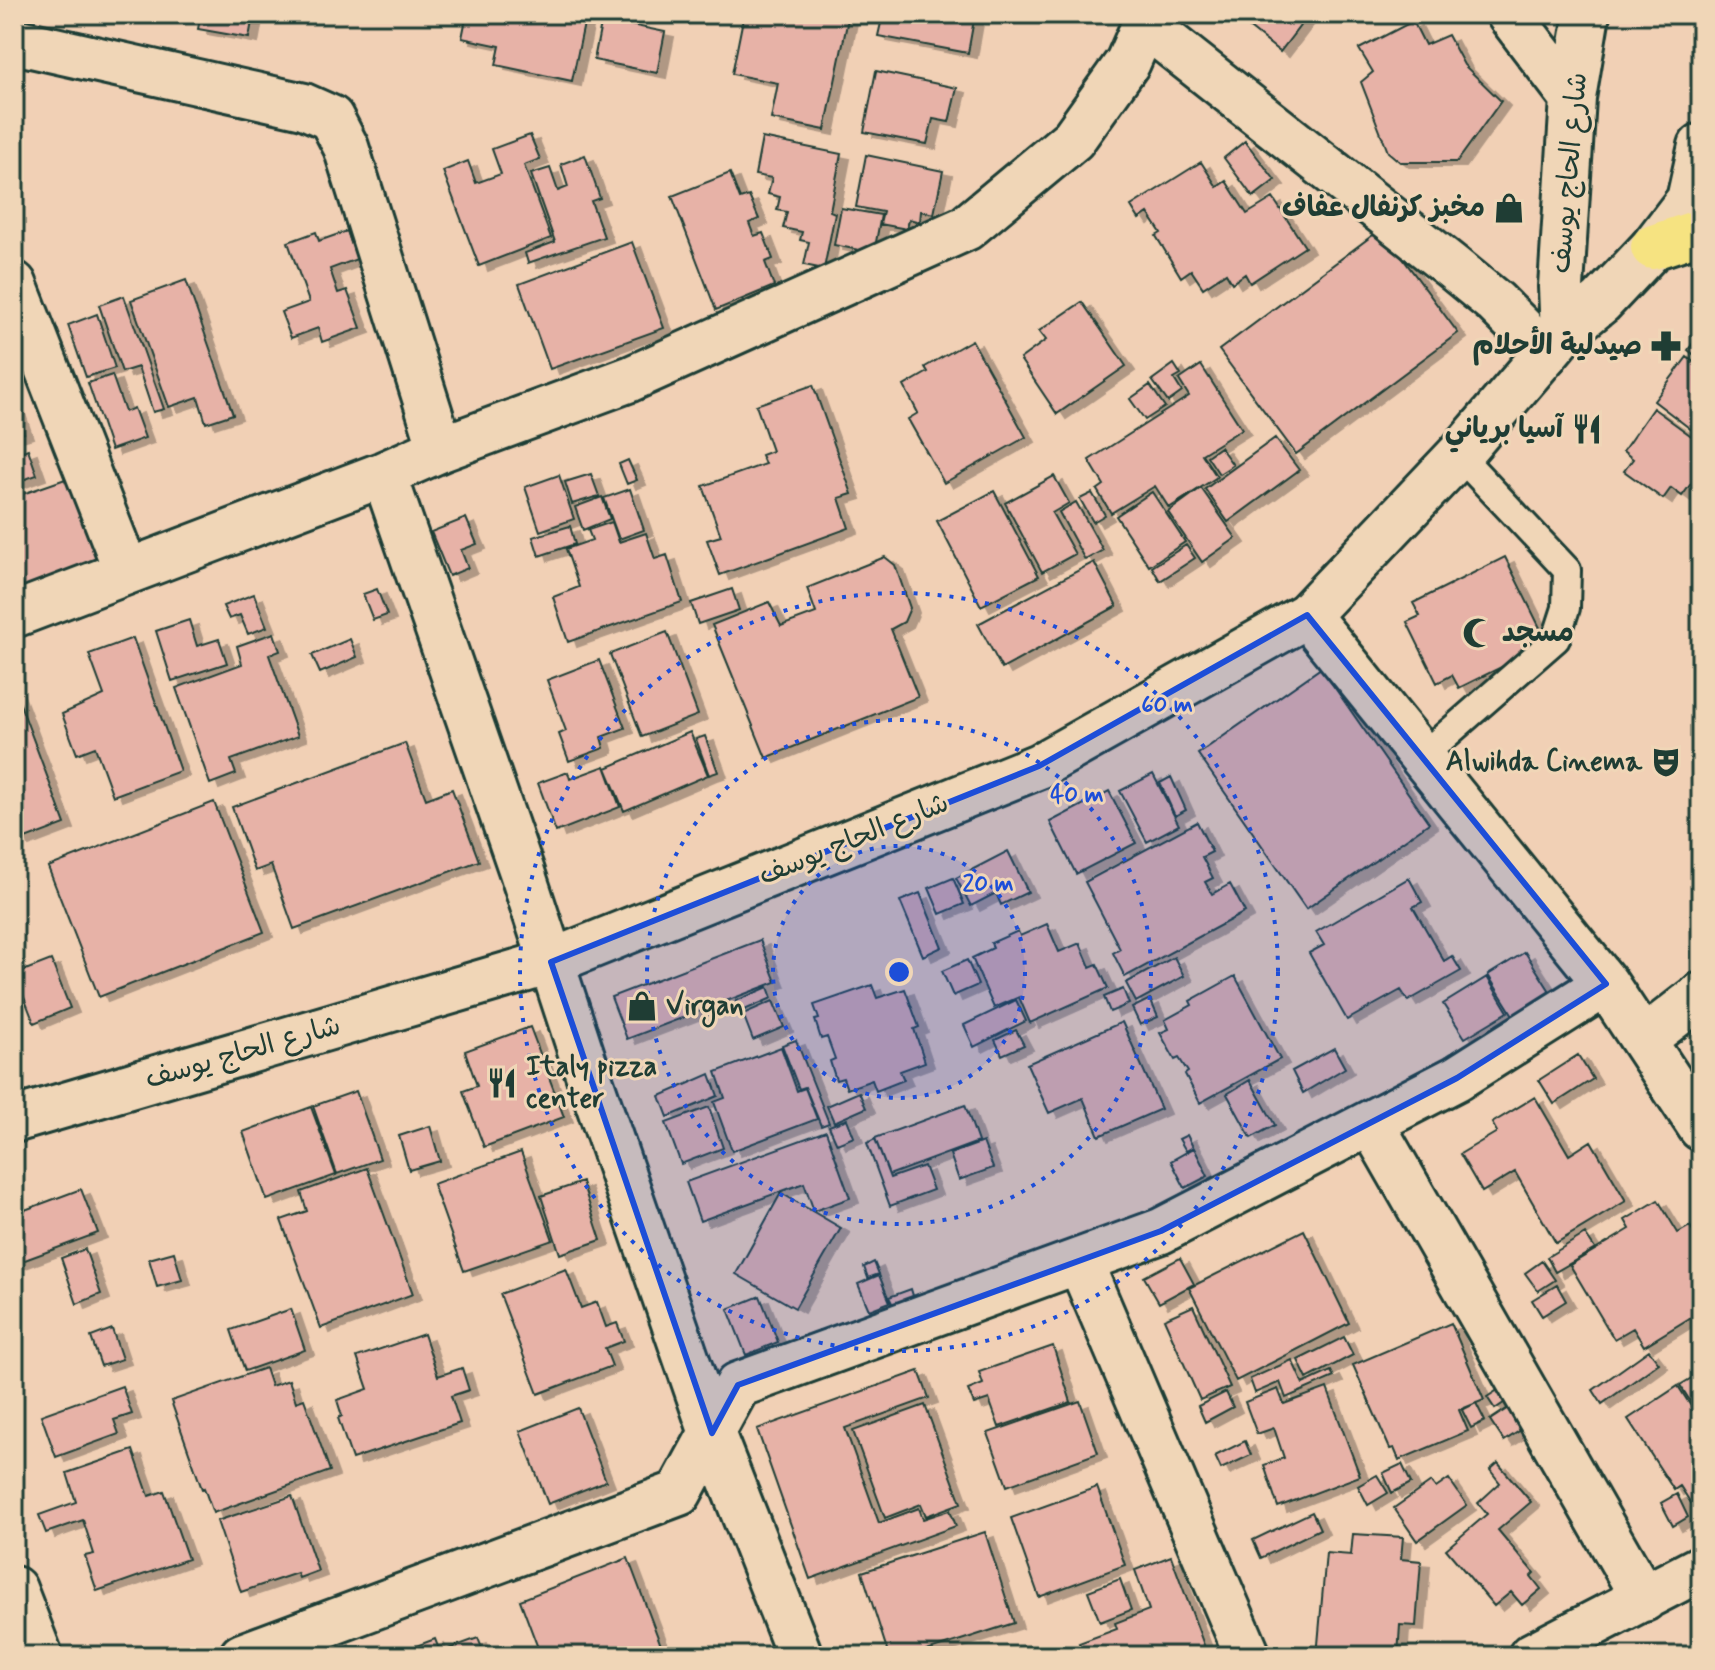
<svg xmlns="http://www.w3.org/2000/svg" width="1715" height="1670" viewBox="0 0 1715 1670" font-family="Mynerve,'Playpen Sans Arabic',sans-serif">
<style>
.building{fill:#e7b2a7;stroke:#1f3d34;stroke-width:2;filter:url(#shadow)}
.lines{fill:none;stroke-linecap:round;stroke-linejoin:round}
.lane-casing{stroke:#1f3d34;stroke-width:32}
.street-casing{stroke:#1f3d34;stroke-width:50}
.secondary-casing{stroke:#1f3d34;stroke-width:50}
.primary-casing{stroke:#1f3d34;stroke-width:50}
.lane{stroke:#f0d6b7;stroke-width:26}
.street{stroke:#f0d6b7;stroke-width:44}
.secondary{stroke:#f0d6b7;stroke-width:44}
.primary{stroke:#f6e381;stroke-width:44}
.marked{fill:#1d4ed8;fill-opacity:0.2;stroke:#1d4ed8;stroke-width:6;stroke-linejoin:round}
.ring{fill:none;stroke:#1d4ed8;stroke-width:4;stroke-dasharray:4 8}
.labels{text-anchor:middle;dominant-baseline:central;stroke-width:6;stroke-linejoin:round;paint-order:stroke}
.street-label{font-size:28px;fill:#1f3d34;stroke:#f0d6b7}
.poi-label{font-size:28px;font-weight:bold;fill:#1f3d34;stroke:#f0d6b7;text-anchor:end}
.centre{fill:#1d4ed8;stroke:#f0d6b7;stroke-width:4}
.ring-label{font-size:24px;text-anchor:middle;font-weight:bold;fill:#1d4ed8;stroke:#f0d6b7;stroke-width:6;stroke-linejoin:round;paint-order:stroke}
</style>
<defs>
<filter id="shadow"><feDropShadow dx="9" dy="5" stdDeviation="0" flood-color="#0004"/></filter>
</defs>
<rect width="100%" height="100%" fill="#f1d0b5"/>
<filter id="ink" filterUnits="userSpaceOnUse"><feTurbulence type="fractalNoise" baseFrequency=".0125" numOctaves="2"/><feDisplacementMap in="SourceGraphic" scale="16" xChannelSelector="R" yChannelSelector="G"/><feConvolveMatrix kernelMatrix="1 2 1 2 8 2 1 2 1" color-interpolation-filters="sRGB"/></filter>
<g filter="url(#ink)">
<path class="building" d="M201,14L253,16L249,38L198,29Z
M467,14H586L572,81L496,65L500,46L462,38Z
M744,14H849L825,130L771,119L778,83L732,74Z
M883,14H975L968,53L878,36Z
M1245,14H1309L1280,52L1241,21Z
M602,19L665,32L657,73L594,60Z
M1413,21L1425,45L1448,35L1464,65L1501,101L1457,162H1400L1388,152L1361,82L1373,72L1359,49Z
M876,71L957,88L949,122L933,119L927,144L864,132Z
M530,135L540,159L524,165L551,238L479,266L443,171L468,161L476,183L501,174L492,149Z
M762,138L841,154L830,211L835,213L824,269L804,265L809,242L800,240L802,232L783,228L787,212L777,210L780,197L768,194L772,178L755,175Z
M1245,141L1275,180L1253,197L1224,158Z
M585,155L600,198L591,201L604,237L528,263L525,253L555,242L531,174L550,168L558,191L568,187L561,164Z
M866,155L943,171L934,214L921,211L920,222L909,219L907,229L880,224L883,212L856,207Z
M1201,162L1217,187L1226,181L1247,214L1273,198L1305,247L1250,283L1245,274L1232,283L1226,273L1203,288L1191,270L1181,277L1156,236L1161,233L1148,213L1139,219L1131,206Z
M730,173L740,199L749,196L759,219L749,223L754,236L763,233L773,259L765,262L774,286L716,310L672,196Z
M841,208L881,215L874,253L834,245Z
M1381,229L1458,333L1296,454L1219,350Z
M347,231L357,259L330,269L338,293L347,290L361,328L322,342L318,328L291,338L281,312L309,302L288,242L316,232L319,241Z
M632,242L664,328L550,369L519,284Z
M186,280L233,414L206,423L198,397L169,407L131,300Z
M124,296L164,409L153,412L138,367L122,372L99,305Z
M1082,302L1126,366L1057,414L1020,359L1046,340L1039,331Z
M97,314L115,368L86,377L68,325Z
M1701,332V360L1688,350Z
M972,340L1026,437L944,483L908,419L918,413L904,386L928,372L925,367Z
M1687,357L1701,368V437L1654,401Z
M1174,364L1181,375L1174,379L1182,392L1168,402L1152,380Z
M1201,365L1242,429L1202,454L1217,477L1169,508L1155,486L1111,513L1097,490L1104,485L1089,460L1189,396L1179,380Z
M112,375L125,412L134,408L145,438L111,450L88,383Z
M813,385L852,494L839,498L849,528L720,575L707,540L721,536L703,486L765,464L761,455L772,451L756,405Z
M1150,385L1165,407L1145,420L1130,399Z
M14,403L24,433L14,436Z
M1653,408L1701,443V470L1682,496L1671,488L1663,499L1624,471L1633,459L1623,451Z
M1275,438L1299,470L1228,522L1205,489Z
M1220,447L1233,465L1219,474L1207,456Z
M28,449L37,475L14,483V454Z
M628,460L637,480L627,484L619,464Z
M591,474L599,496L572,504L565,482Z
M559,475L574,519L540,531L525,487Z
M1054,476L1069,503L1052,513L1075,554L1042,572L1005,503Z
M71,477L101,563L25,590L14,560V497Z
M1201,488L1236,538L1202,562L1168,512Z
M630,489L644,530L619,539L604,498Z
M994,491L1039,576L981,606L937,521Z
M1152,492L1185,542L1149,566L1116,516Z
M1092,493L1105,515L1093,522L1080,499Z
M602,497L610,519L583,530L575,507Z
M1076,502L1103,550L1085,560L1059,512Z
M466,518L477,544L461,550L468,568L449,576L431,532Z
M612,522L619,542L646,533L655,559L667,555L682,602L568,642L553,597L579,587L566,549L592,540L588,530Z
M570,526L575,544L539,556L533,537Z
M1186,545L1195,558L1160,581L1152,567Z
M885,557L895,565L910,608L904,622L891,629L918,697L766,758L712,625L769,602L781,626L816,613L807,588Z
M1505,557L1548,644L1459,688L1452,675L1437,683L1407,622L1420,616L1413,603Z
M1094,562L1117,606L1002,669L978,624Z
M377,589L387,615L373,620L363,594Z
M732,589L739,610L698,624L691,603Z
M254,594L267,627L248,634L240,615L229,619L223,606Z
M189,620L197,646L219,639L227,663L172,681L156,631Z
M667,632L698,715L642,737L610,654Z
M274,633L280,651L269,655L298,736L231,760L236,774L210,784L176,688L242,664L237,646Z
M133,638L180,771L113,796L95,747L77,754L62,714L104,695L89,654Z
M350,639L357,657L320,673L312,655Z
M599,660L625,728L601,737L604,748L569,761L559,734L566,731L547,680Z
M1321,668L1429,823L1306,909L1198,754Z
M14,688L65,824L20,841L14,823Z
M690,732L708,775L624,811L606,768Z
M705,736L718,772L709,775L696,739Z
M405,743L426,799L452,789L479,861L294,929L271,865L255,871L232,807Z
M605,766L620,807L556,832L538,783L568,772L570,779Z
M1153,774L1179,825L1147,842L1120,791Z
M1171,777L1186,810L1175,816L1160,783Z
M1109,791L1136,843L1076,874L1050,822Z
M214,802L264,932L99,997L48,867Z
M1197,822L1212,852L1202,857L1213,878L1205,882L1212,894L1230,884L1245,912L1125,977L1113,953L1120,949L1085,882Z
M1008,851L1028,892L1001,905L996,893L971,906L956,878Z
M953,878L964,904L940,914L929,888Z
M1409,878L1422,902L1413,907L1444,961L1452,956L1461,971L1408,1001L1401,990L1347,1020L1309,953L1324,945L1316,932Z
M920,893L942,947L923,956L900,901Z
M1047,924L1059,952L1080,943L1090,967L1097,964L1108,988L1030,1023L1019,997L994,1008L972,958L993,948L991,943L1018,931L1020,936Z
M760,940L776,982L627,1039L611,997Z
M1525,952L1553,996L1516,1020L1488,975Z
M1174,957L1184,976L1136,1002L1126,983Z
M51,960L70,1008L34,1023L15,974Z
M967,960L978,985L953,996L942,971Z
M1235,976L1280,1059L1200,1103L1185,1074L1188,1072L1179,1058L1175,1060L1160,1033L1169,1029L1165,1020L1192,1005L1190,1001Z
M1487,977L1508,1012L1465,1038L1443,1004Z
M872,985L877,998L905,989L919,1027L914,1029L925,1062L900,1071L904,1080L876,1091L872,1080L847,1089L843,1078L836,1080L830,1061L835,1059L827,1037L821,1039L815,1020L819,1019L814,1005Z
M768,987L772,998L740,1012L736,1001Z
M1123,989L1129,1004L1110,1012L1104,997Z
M1150,999L1158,1017L1140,1025L1132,1008Z
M1016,1000L1026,1021L974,1047L964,1025Z
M773,1001L784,1027L753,1040L743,1014Z
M1122,1022L1161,1109L1099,1136L1083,1098L1049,1113L1027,1064Z
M530,1027L564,1117L484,1147L463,1091L477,1086L465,1051Z
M1016,1030L1024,1045L1002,1055L995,1040Z
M796,1040L829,1123L821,1126L805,1087L799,1089L782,1045Z
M781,1047L797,1091L805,1088L817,1119L732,1151L714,1102L725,1098L716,1072Z
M1334,1048L1345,1068L1303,1093L1292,1071Z
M1578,1055L1593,1079L1554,1104L1539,1080Z
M710,1074L718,1096L668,1117L660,1096Z
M1250,1080L1275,1125L1251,1138L1227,1094Z
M356,1091L380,1159L337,1174L313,1106Z
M859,1092L866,1108L834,1122L827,1106Z
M1535,1097L1569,1155L1591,1141L1626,1201L1556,1243L1515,1172L1482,1192L1460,1154L1497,1132L1492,1123Z
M965,1105L978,1142L889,1175L875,1138Z
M311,1107L336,1175L267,1200L243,1132Z
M709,1107L723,1148L681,1164L666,1123Z
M847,1119L854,1137L837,1144L829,1126Z
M430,1126L440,1161L409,1170L399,1136Z
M826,1131L850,1198L814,1211L804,1183L700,1221L686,1182Z
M1187,1135L1193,1147L1186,1151L1179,1139Z
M875,1139L890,1178L924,1166L933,1190L890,1206L867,1143Z
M983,1142L993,1168L959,1180L950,1154Z
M1194,1148L1208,1176L1185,1188L1171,1161Z
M521,1152L553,1240L464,1271L433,1184Z
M367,1168L413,1294L321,1328L281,1220L307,1211L301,1192Z
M582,1182L601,1240L560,1254L541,1196Z
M81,1189L98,1233L14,1264V1214Z
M781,1193L841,1228L795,1308L736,1274Z
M1658,1200L1678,1233L1690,1226L1701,1244V1311L1644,1346L1633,1328L1614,1339L1570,1265L1630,1229L1625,1220Z
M1304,1230L1349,1323L1236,1381L1189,1288Z
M1585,1234L1595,1249L1555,1272L1547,1257Z
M85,1249L101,1294L77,1304L61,1258Z
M174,1252L182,1280L157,1287L149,1259Z
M1180,1258L1194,1284L1159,1303L1144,1277Z
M1542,1261L1555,1280L1538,1291L1525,1273Z
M874,1262L879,1274L868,1278L864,1267Z
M566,1269L581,1308L597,1302L606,1327L617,1323L624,1341L605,1348L612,1366L538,1394L500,1294Z
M879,1275L890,1302L869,1310L858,1284Z
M1557,1285L1566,1301L1542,1316L1532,1300Z
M911,1289L914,1299L894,1307L889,1297Z
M760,1296L778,1342L746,1355L728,1309Z
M1193,1306L1230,1387L1200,1400L1164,1319Z
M291,1309L305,1350L245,1371L231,1330Z
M1451,1323L1484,1400L1459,1410L1468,1431L1399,1460L1394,1448L1390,1449L1353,1365Z
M112,1329L122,1359L101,1366L91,1337Z
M424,1334L438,1376L462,1368L469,1390L451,1396L460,1423L352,1459L338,1418L342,1416L337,1400L368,1389L357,1357Z
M1344,1337L1353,1355L1307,1379L1298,1360Z
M1053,1346L1071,1402L999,1427L989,1399L974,1404L968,1390L983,1384L979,1372Z
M1649,1350L1659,1363L1602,1404L1593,1390Z
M1292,1360L1303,1384L1331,1371L1334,1377L1286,1398L1280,1382L1255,1393L1250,1379Z
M265,1368L271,1386L289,1380L296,1402L304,1399L330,1471L213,1513L204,1488L202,1489L171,1401Z
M919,1371L929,1398L845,1428L879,1523L919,1508L923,1519L950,1510L956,1526L810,1579L757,1429Z
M1700,1373L1701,1374V1418L1680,1385Z
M122,1386L132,1414L114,1420L119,1434L56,1457L41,1415Z
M1678,1386L1701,1422V1519L1680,1486L1674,1490L1628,1419Z
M1327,1388L1360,1476L1278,1507L1264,1465L1284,1458L1274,1428L1257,1434L1245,1402L1278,1389L1284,1404Z
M1501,1388L1508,1400L1495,1409L1487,1397Z
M1226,1392L1233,1407L1205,1422L1198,1406Z
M1080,1401L1098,1453L1007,1486L988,1433Z
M1519,1401L1533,1422L1504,1441L1490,1420Z
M1476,1403L1485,1421L1471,1428L1462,1410Z
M925,1405L961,1503L926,1516L921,1504L885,1518L853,1431Z
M578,1408L606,1481L548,1504L520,1431Z
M1245,1441L1251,1455L1221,1469L1215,1456Z
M133,1450L149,1496L164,1491L188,1559L97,1591L85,1556L94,1554L83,1520L46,1533L39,1515L76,1502L67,1473Z
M1498,1463L1531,1502L1498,1530L1534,1573L1531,1576L1541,1589L1522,1605L1511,1592L1494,1606L1446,1549L1487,1514L1478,1503L1500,1483L1490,1470Z
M1402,1464L1411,1483L1392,1493L1383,1473Z
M1377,1475L1388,1493L1368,1505L1358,1486Z
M1449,1479L1467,1505L1417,1541L1394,1508L1431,1482L1436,1488Z
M1097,1487L1125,1565L1039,1597L1011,1518Z
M1677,1494L1688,1517L1673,1526L1661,1503Z
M292,1496L318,1571L299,1578L297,1573L241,1592L217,1521Z
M1312,1512L1320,1529L1261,1558L1253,1540Z
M985,1532L1014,1623L911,1656H889L862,1572Z
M1353,1534L1403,1537L1401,1559L1421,1561L1416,1626L1400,1625L1398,1656H1317L1326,1553L1351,1555Z
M1171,1556L1208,1656H1084L1079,1643L1117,1629L1115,1623L1149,1610L1135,1570Z
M628,1558L665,1656H541L520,1600Z
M1120,1579L1131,1610L1100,1622L1088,1591Z
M478,1638L485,1656H389L435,1639L440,1652Z"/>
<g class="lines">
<g class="lane-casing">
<path id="lane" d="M1421,757L1556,639L1566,608L1567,570L1459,455"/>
</g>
<g class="street-casing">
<path id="street" d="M1147,26L1451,266L1495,302L1546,353
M14,41L304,106L331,118L346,147L441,449
M14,284L126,570
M384,474L521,869L585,1065L712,1433L800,1656
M14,615L384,474L441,449L630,379L966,228L1073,139L1128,62L1142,30L1147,26L1149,14
M1307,615L1606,984L1701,1128
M1643,1040L1701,995
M1371,1123L1644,1599
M1080,1262L1248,1656
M14,1589L40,1656
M242,1656L679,1493L738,1385L1161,1231L1457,1078L1606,984
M1531,1656L1701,1568"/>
</g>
<g class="secondary-casing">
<path id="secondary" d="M1509,14L1573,98
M1689,200L1701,146
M1563,333L1561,287L1573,98L1587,14
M14,1120L551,962L1039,766L1307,615L1459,455L1563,333L1601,302L1653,247L1689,200L1701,190"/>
</g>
<g class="primary-casing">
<path id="primary" d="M1653,247L1701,231"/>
</g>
<use href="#lane" class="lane"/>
<use href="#street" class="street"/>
<use href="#secondary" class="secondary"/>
<use href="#primary" class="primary"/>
</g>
</g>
<path class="marked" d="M1307,615L1606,984L1457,1078L1161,1231L738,1385L712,1433L551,962L1039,766Z"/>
<circle cx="899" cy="972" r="126" fill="#1d4ed8" fill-opacity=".12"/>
<g class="ring">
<circle cx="899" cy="972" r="126"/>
<circle cx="899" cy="972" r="252"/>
<circle cx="899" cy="972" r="379"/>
</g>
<defs>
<g id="shop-bare" transform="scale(2.4)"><path d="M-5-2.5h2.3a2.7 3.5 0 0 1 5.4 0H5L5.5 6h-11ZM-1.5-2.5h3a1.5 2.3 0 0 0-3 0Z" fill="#1f3d34" stroke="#f0d6b7" stroke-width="2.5" paint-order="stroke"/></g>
<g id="pharmacy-bare" transform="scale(2.4)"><path d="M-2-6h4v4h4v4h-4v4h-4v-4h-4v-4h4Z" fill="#1f3d34" stroke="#f0d6b7" stroke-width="2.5" paint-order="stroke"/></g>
<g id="restaurant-bare" transform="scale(2.4)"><path d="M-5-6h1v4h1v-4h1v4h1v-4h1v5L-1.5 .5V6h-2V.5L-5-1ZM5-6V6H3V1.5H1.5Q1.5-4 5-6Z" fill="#1f3d34" stroke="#f0d6b7" stroke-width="2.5" paint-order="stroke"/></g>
<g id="mosque-bare" transform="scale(2.4)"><path d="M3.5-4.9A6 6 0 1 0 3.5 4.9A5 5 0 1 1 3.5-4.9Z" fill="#1f3d34" stroke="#f0d6b7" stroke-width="2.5" paint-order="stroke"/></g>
<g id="theatre-bare" transform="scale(2.4)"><path d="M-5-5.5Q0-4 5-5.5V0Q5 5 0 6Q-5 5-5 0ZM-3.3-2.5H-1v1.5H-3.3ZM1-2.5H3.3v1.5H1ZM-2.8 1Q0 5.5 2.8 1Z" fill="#1f3d34" stroke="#f0d6b7" stroke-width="2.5" paint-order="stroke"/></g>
</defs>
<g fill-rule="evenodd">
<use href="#shop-bare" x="1509" y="208"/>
<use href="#pharmacy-bare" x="1666" y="346"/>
<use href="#restaurant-bare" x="1587" y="429"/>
<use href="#mosque-bare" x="1478" y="633"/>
<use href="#theatre-bare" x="1666" y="762"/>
<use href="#shop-bare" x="642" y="1006"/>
<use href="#restaurant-bare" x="502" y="1083"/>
</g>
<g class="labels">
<g class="street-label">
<text transform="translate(1570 173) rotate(-85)">شارع الحاج يوسف</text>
<text transform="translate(854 840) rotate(-22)">شارع الحاج يوسف</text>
<text transform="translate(243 1053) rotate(-16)">شارع الحاج يوسف</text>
</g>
<g class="poi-label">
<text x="1485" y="208">مخبز كرنفال عفاف</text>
<text x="1642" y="346">صيدلية الأحلام</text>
<text x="1563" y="429">آسيا برياني</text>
<text x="1502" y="633" text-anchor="start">مسجد</text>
<text x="1642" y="762">Alwihda Cinema</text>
<text x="666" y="1006" text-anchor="start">Virgan</text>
<text x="526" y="1067" text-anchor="start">Italy pizza<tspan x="526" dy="32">center</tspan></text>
</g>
</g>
<circle cx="899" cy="972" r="12" class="centre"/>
<g class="ring-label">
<text x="1167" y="712">60 m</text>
<text x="1077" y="802">40 m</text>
<text x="988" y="891">20 m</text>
</g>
<rect width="1715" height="1670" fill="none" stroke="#f0d6b7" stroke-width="48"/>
<rect x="24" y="24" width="1667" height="1622" fill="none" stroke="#1f3d34" stroke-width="3" filter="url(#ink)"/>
</svg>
